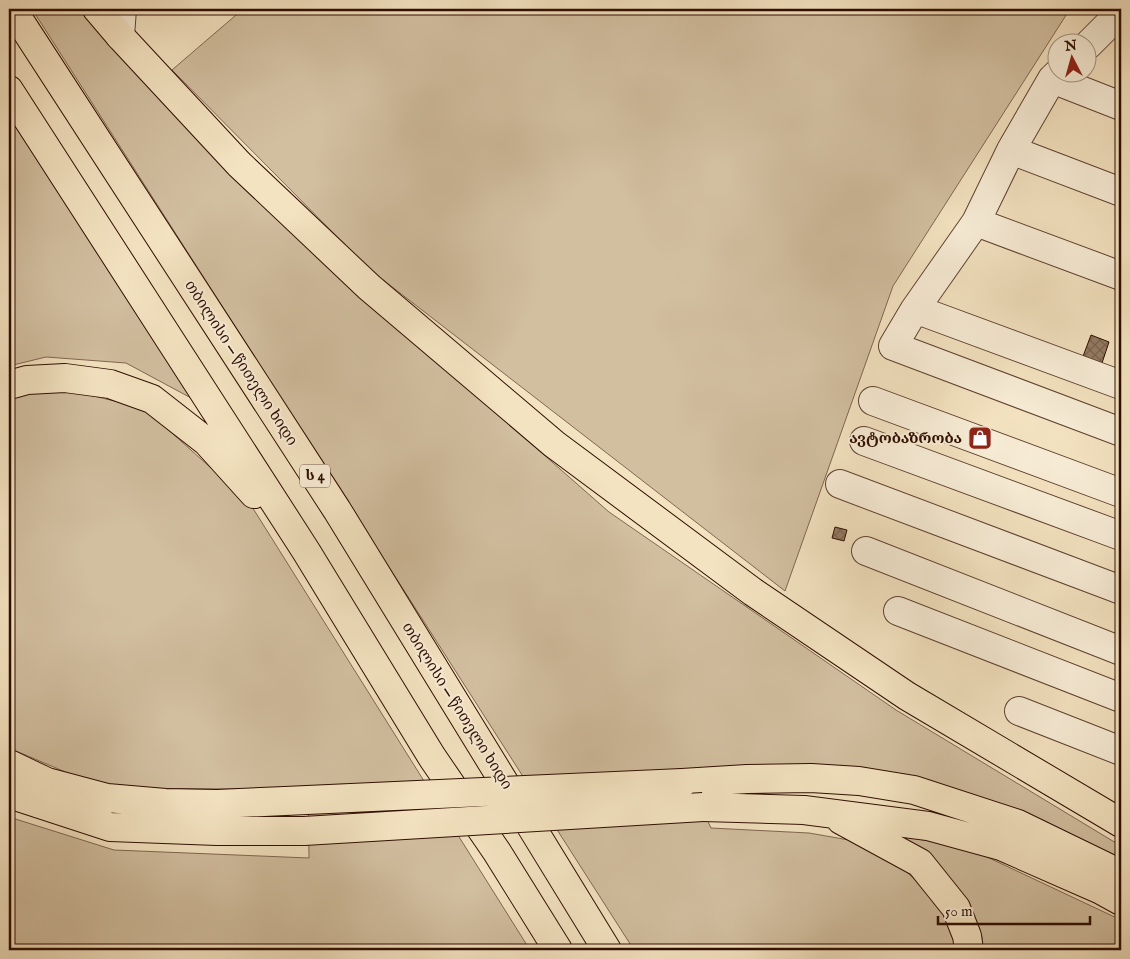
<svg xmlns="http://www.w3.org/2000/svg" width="1130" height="959" viewBox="0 0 1130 959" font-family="'IM FELL English','Noto Serif Georgian',serif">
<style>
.grass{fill:#d2bfa0;stroke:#806650}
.building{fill:url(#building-cross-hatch);stroke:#2e0d00}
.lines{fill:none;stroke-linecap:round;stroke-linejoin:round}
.minor-casing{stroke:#604230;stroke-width:30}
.highway-casing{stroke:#2e0d00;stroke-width:30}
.minor{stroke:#f8edd7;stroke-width:28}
.highway{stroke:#f4e3c1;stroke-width:28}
.highway-bridge-casing{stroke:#2e0d00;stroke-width:30;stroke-linecap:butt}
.highway-bridge{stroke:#f4e3c1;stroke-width:28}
.labels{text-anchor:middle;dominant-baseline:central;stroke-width:4;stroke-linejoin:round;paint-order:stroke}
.shield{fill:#f8edd7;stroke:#6b5040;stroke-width:1}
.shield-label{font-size:14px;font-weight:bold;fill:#2e0d00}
.street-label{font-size:15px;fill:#2e0d00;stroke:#f8edd7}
.poi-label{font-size:15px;font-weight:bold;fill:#2e0d00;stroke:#f8edd7;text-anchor:end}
</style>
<defs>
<pattern id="building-cross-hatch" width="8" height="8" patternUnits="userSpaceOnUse" patternTransform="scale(1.25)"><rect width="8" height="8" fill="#957c64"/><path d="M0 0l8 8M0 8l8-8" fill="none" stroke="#7a6450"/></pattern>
</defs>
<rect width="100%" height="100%" fill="#f4e3c1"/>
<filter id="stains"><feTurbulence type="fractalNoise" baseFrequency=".004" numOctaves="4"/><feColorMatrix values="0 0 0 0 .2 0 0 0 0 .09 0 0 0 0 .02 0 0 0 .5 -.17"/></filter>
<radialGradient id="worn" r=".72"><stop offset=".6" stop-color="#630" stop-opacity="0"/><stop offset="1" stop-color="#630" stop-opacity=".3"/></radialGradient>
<path class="grass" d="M32,9H80L153,90L356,290L609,512L896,710L1121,846V862L915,779L686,773L711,828L809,833L849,840L888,854L913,878L940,908L958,940L960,950H634Z
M243,9H1070L893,286L785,591L369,269L172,70Z
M9,117L193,399L126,363L46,357L9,366Z
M60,388L144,408L249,502L530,950H9V817L114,850L309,858L308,788L239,789L103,788L9,748V396Z
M891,834L968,848L1121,920V950H983L982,937L943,875Z"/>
<path class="building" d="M1091,335L1109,342L1101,366L1082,359Z
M835,527L847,530L844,541L832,538Z"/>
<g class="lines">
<g class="minor-casing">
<path id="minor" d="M120,36L122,9
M1088,45L1115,18L1121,21
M1059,72L1052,79L1011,150L976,222L915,309L893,346L1121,432
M1052,79L1121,106
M1011,150L1121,192
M976,222L1121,276
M915,309L1121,385
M873,401L1121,493
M864,441L1121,536
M840,484L1121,590
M866,551L1121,651
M898,611L1121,698
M1019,711L1121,751"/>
</g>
<g class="highway-casing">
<path id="highway" d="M12,9L337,510L607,950
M97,9L120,36L239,164L369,287L554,444L753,592L907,696L1121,823
M9,90L306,551L432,757L497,852L558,950
M9,385L27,380L65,378L110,384L152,399L207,442L254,494
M9,764L47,782L107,798L165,803L217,804L285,801
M682,783L747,779L811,778L859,781L914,790L1018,824L1121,874
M9,794L110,827L217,831H304
M703,807L804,810L928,826L1001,846L1101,890L1121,901
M841,820L920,863L956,908L967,936L969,950"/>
</g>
<use href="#minor" class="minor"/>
<use href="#highway" class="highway"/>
<g class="highway-bridge-casing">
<path id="highway-bridge" d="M285,801L682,783
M304,831L703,807"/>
</g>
<use href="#highway-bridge" class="highway-bridge"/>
</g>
<defs>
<g id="shop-square" transform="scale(1.25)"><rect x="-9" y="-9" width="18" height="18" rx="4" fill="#8f2418" stroke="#f8edd7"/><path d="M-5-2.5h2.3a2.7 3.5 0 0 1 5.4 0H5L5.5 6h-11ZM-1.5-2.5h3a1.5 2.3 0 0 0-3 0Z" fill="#fff"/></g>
</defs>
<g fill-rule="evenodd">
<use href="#shop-square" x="980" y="438"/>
</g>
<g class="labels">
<rect class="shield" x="300" y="464.5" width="30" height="23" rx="4"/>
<g class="shield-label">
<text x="315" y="476">ს 4</text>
</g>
<g class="street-label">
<text transform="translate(241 363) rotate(57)">თბილისი — წითელი ხიდი</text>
<text transform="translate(457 706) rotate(58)">თბილისი — წითელი ხიდი</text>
</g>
<g class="poi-label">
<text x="962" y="438">ავტობაზრობა</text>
</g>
</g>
<rect width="1130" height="959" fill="none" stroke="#f4e3c1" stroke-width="30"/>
<rect x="10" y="10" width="1110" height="939" fill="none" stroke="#2e0d00" stroke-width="2.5"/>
<rect x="15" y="15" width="1100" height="929" fill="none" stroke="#2e0d00"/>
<g transform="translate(1072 58) rotate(354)"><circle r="24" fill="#f8edd7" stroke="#a79381"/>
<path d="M0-4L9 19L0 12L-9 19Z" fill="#8f2418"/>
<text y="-8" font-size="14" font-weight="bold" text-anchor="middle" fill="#2e0d00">N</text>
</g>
<path d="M938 916v8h152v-8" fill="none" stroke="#2e0d00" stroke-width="2.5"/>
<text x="945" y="916" font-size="15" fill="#2e0d00" stroke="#f8edd7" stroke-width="4" paint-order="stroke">50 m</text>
<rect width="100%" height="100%" filter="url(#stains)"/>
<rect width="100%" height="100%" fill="url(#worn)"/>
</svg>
